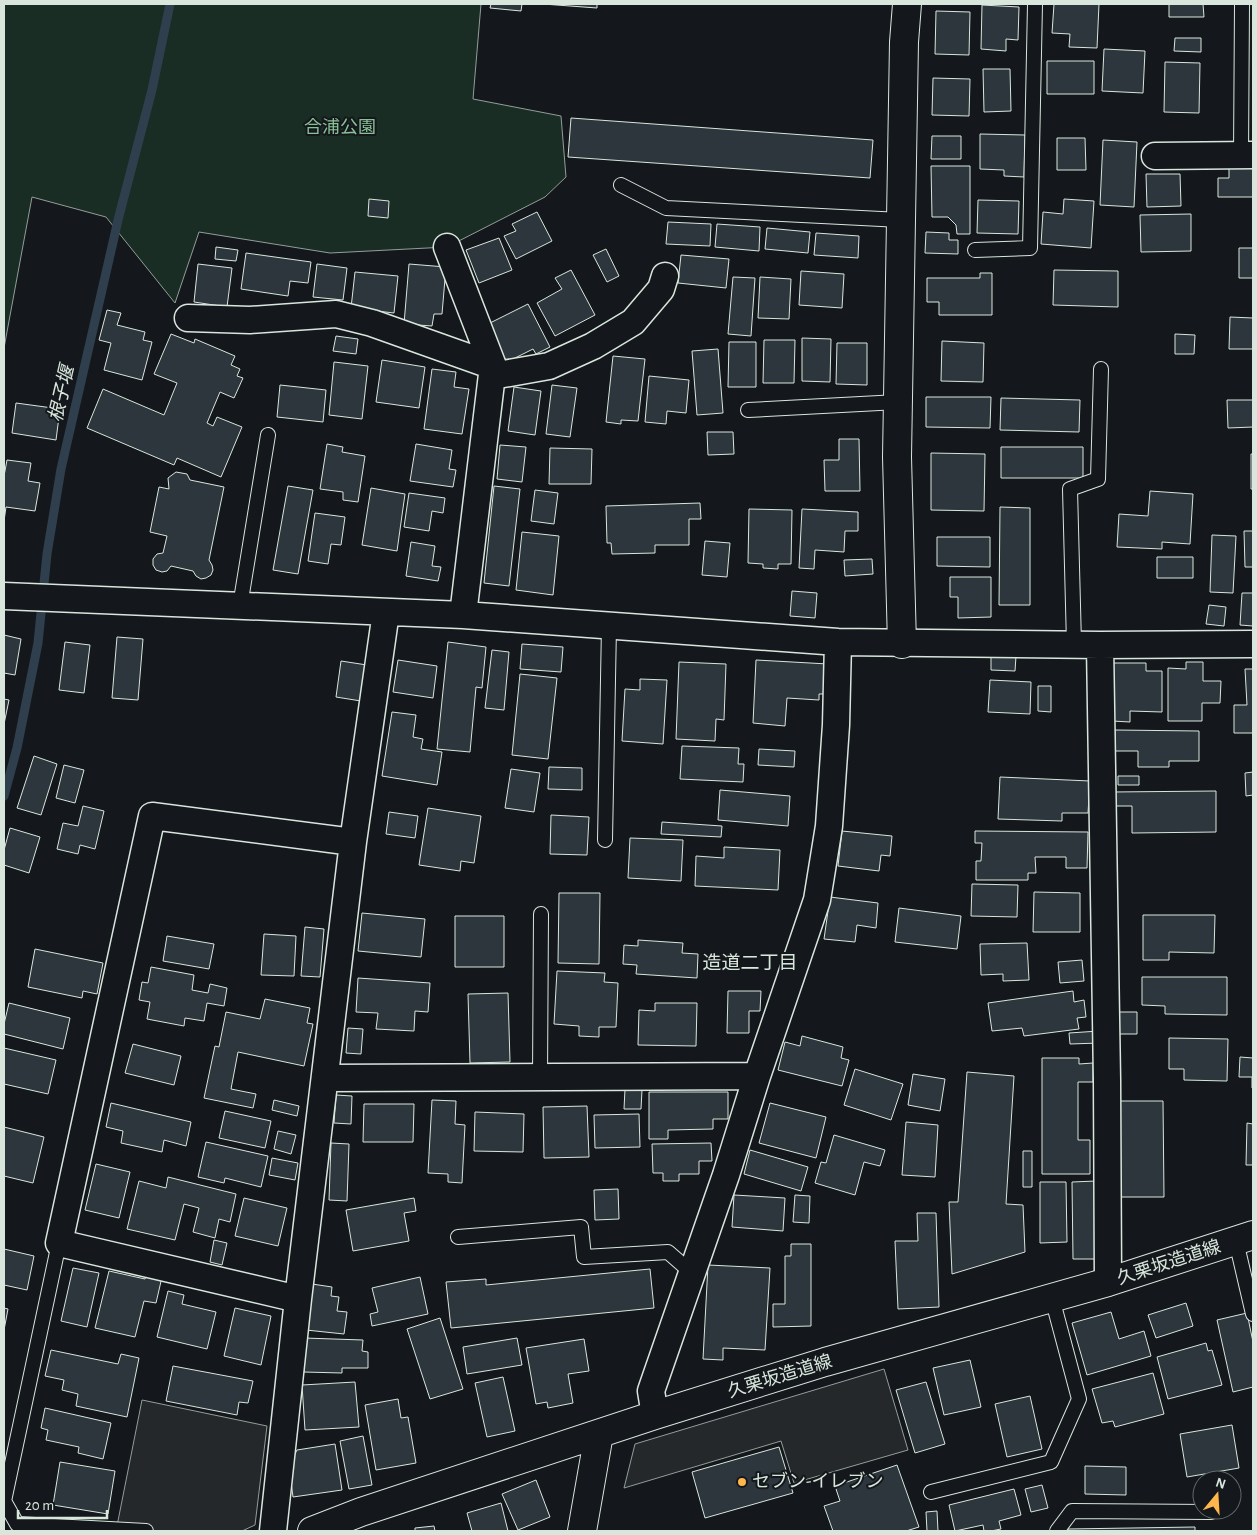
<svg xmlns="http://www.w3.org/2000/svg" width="1257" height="1535" viewBox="0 0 1257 1535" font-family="'Alegreya Sans','Noto Sans JP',sans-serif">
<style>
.green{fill:#1a2d24;stroke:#939e99}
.parking{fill:#24282b;stroke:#939e99}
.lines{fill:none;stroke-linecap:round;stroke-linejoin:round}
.stream{stroke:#2f3f4d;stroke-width:9}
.building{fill:#2c363c;stroke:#d8e6dc}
.lane-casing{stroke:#d8e6dc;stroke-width:16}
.street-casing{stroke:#d8e6dc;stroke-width:29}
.secondary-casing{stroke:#d8e6dc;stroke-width:30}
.lane{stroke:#14181c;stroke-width:14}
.street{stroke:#14181c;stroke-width:26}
.secondary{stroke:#14181c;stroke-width:28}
.poi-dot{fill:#ffb74d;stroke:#14181c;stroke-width:2}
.labels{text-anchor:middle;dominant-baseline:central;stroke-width:4;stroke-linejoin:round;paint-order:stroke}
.park-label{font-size:18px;fill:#8ac095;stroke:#14181c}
.street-label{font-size:18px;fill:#d8e6dc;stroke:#14181c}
.poi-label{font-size:18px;fill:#d8e6dc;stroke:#14181c;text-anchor:start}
.water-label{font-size:19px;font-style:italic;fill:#d8e6dc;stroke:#14181c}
.neighbourhood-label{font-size:19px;fill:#d8e6dc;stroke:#14181c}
</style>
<rect width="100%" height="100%" fill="#14181c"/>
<path class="green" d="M4,4H481L473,99L561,116L566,177L545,197L447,247L330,253L199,232L175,303L106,217L32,197L4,348Z"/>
<path class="parking" d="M884,1369L908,1450L794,1483L781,1441L624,1488L635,1444Z
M142,1400L267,1426L255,1525L242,1531H116Z"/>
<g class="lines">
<path class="stream" d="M4,796L17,748L38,643L47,554L61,469L119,216L152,90L170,4"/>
</g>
<path class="building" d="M491,4H522L521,11L490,8Z
M543,4H597V8Z
M1054,4H1099L1097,48L1069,47L1070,34L1052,33Z
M1169,4H1203L1204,17H1169Z
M982,5L1019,7L1018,40L1006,39V51L981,49Z
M936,11L970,12L969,55L935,54Z
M1175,38H1201V52L1174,51Z
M1104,49L1145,51L1143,93L1102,91Z
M1047,61H1094V94H1047Z
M1165,62L1200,63L1199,113L1164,112Z
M983,69H1010L1011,111L984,112Z
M933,78L970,79L969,116L932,115Z
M571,118L873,140L870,178L568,157Z
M980,134L1025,135L1024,177L1004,176V170L980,169Z
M932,136H961V159H931Z
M1057,138H1085L1086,170H1057Z
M1103,140L1137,142L1134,207L1100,205Z
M931,166H970V234H957L956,225L948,217H932Z
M1229,167H1253V197H1218V178H1229Z
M1146,174H1180L1181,206L1147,207Z
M369,199L389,201L388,218L368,216Z
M1064,199L1094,201L1091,248L1041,244L1043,212L1063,214Z
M978,200L1019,201L1018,234L977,233Z
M537,212L552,241L516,259L504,236L516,231L512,224Z
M1191,214V251L1141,252L1140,215Z
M668,222L711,224L710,246L666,244Z
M717,224L760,227L759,251L715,247Z
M767,228L810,232L808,253L765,249Z
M926,232L949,233V240H958V254L925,253Z
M816,233L859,236L858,258L814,255Z
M499,238L512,270L479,283L466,250Z
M216,247L238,250L236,261L215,259Z
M1239,248H1253V278H1239Z
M606,249L619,276L607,282L593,255Z
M246,253L311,262L308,283L290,281L288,296L241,289Z
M681,255L729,259L726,288L678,283Z
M198,264L232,268L227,307L194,302Z
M317,264L347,268L343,300L313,297Z
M409,264L446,267L442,314H434L432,326L404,324Z
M571,270L595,315L555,336L537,303L562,289L555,278Z
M1054,270L1118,271V307L1053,305Z
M801,271L844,274L842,308L799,305Z
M355,272L398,276L394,313L351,308Z
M980,273H992V315H939V302H927V278H980Z
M733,277L755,278L751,336L728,334Z
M760,277L791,279L789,319L758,318Z
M528,304L550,347L536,354L533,349L505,363L486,325Z
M107,310L121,313L117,325L145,332L143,340L152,342L142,380L104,370L111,343L99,340Z
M1230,317L1253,318V349H1229Z
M171,334L194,343L195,339L235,356L231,365L240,369L237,376L243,378L234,398L220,392L207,423L213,426L217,417L242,427L221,477L177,458L174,465L87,428L103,389L164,415L177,383L154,374Z
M1175,334L1195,335L1194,354H1175Z
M336,336L358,339L356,354L333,351Z
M802,338L831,339L830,382L802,381Z
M764,340H795L794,383H763Z
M942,341L984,343L983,382L941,381Z
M729,342H756V387H728Z
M837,343H867V385L836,384Z
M718,349L723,413L697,415L692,351Z
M613,356L645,359L638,421L621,420V424L606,422Z
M382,360L425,367L419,408L376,402Z
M334,362L368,366L362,419L329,415Z
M432,369L456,372L454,387L469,389L462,434L424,429Z
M649,376L689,380L686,413L667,411L666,424L645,422Z
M280,385L326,390L323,422L277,417Z
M552,385L577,388L570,437L546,434Z
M514,387L541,391L535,435L508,431Z
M926,397H991L990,428L926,427Z
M1001,398L1080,400L1079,432L1000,430Z
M1227,400H1253V427L1228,428Z
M16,403L60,409L56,440L12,433Z
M707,432H733L734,454L708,455Z
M839,439H859L860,491H825L824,460H839Z
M327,444L343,447L342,452L365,456L358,502L343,500V492L320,489Z
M416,444L452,450L449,469L456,470L453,487L410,481Z
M500,445L526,447L522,482L497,479Z
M1001,447H1083V478H1001Z
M550,448L592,449L591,484H549Z
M931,453L985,454L984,511L931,510Z
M1251,454H1253V489H1251Z
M7,460L31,463L28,481L40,483L35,511L6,507L4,521V476Z
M176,472L187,474L190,480L224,487L209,560L212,565L213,570L211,575L206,578L201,579L196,576L193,571L171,566L167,571L162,572L156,570L153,565V559L157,554L163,553L167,536L150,532L159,487L169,489L168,478Z
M288,486L313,490L298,574L273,570Z
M494,486L520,489L509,586L484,583Z
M371,488L405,494L397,551L362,545Z
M535,490L558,493L554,524L531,521Z
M1150,491L1193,494L1190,544L1162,542V549L1117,547L1119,514L1148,516Z
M409,493L445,498L443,513L432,511L429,531L404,527Z
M700,503L701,519H689V545H655V553L612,554L611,543H607L606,506Z
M1000,507L1030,508V605H999Z
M749,509L792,510L791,564H778V569L763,568V564L748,563Z
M802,509L858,512V531H845L844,552L815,550L814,569L799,568Z
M315,513L345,517L341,545L331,544L328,564L308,561Z
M1244,531H1253V567H1245Z
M522,532L559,536L553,595L516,590Z
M1212,535L1236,536L1233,593L1210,592Z
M937,537H990V567L937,566Z
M705,541L730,543L727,577L702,575Z
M411,542L435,546L432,566L441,567L438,581L406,576Z
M1157,557H1193V578H1157Z
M872,559L873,574L845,576L844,560Z
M950,577H991V617L958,618V597H950Z
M792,591L817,593L815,618L790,616Z
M1242,593H1253V626L1240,625Z
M1209,605L1226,607L1224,626L1206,624Z
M4,635L21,639L15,675L4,673Z
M117,637L143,639L138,700L112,698Z
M65,642L90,645L84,693L59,690Z
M448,642L486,647L482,688L476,687L470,752L437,749Z
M522,644L563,647L561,672L520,669Z
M492,650L509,652L504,710L485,708Z
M991,655L1016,656L1015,671L991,670Z
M398,660L437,666L433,698L393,692Z
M756,660L828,664L827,694H819V700L787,698L785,726L753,723Z
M341,661L367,665L361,701L336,697Z
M679,662L726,664L724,720L716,719L715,741L676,739Z
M1186,662H1203V681H1221L1220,703H1202V721H1168V668L1186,669Z
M1112,663H1146V671H1162V712L1130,711V722L1112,721Z
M1245,669H1253V733H1234V705H1247Z
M520,674L557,678L548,759L512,755Z
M640,679L667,680L663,744L622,741L625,689L640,690Z
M990,680L1031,682L1030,714L988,712Z
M1038,686H1051V712L1038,711Z
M4,699L9,700L4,724Z
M392,712L416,715L413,737L423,739L421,749L442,752L437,785L382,776Z
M1115,730L1199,731V761H1169V767H1138V751H1115Z
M682,746L739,748L738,764H744L743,782L680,779Z
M759,749L795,751L794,767L758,765Z
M34,756L57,764L41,815L17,808Z
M64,765L84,770L75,803L56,798Z
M549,767L582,768V790L548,789Z
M511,769L540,773L534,812L505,808Z
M1253,772V795L1246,796L1245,773Z
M1118,776H1139V785H1118Z
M1000,777L1090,781L1088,813H1062V821L998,819Z
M720,790L790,796L788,826L718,820Z
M1216,791V832L1132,833V806H1112V792Z
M83,806L104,811L95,849L80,845L78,854L57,849L63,823L78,826Z
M428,808L481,816L474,863L461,861L460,871L419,865Z
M389,812L418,816L415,838L386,834Z
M551,815L589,817L587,855L550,854Z
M662,822L722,826L721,837L661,834Z
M10,828L40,837L29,873L4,865V850Z
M842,831L892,836L890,856L881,855L879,871L838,866Z
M975,831L1088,832L1087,868H1066V857H1035L1036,873H1028V880H976V861H981L982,843H975Z
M630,838L683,840L681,881L628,878Z
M724,847L780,850L778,890L695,886L696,856L724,858Z
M972,884L1018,885L1017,917L971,916Z
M1034,892L1080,893V932H1033Z
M559,893H600L599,964L558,963Z
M830,897L878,903L876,928L857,925L855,942L824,939Z
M899,908L961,916L957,949L895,942Z
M362,913L425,919L421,957L358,951Z
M1143,915H1215L1214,953L1169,952V960H1143Z
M455,916H504V967H455Z
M305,927L324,929L320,977L301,976Z
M264,934L296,936L294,976L261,975Z
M167,936L214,944L209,969L163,961Z
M638,940L683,943L682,953L698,954L697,978L636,974L637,965L623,964L624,945L638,946Z
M1027,943L1029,980L1003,981V974L981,975L980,944Z
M35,949L103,963L97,994L83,991L82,998L28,987Z
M1082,960L1084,981L1060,983L1058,962Z
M151,967L194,975L192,990L208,993L210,984L227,988L224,1006L207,1003L204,1021L185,1018L184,1026L147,1019L150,1002L139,1000L142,982L148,983Z
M557,971L605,973L604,982L618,983L616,1027H599V1037L579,1036V1026L554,1024Z
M1142,977H1227V1015L1165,1014V1006L1142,1005Z
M358,978L430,983L428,1012L415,1011L414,1031L376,1029L378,1013L356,1012Z
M728,991H761L760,1011H749V1033H727Z
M1073,991L1074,1002L1084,1000L1086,1017L1077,1018L1079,1029L1024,1036L1022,1028L992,1031L988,1003Z
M508,993L510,1062L470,1063L468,994Z
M265,999L310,1008L307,1023L313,1024L304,1066L238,1052L231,1089L256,1094L253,1108L204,1098L215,1046L219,1047L226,1012L260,1019Z
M9,1003L70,1018L63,1049L4,1034V1024Z
M655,1003H697L696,1046L638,1045L639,1010L655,1011Z
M1116,1012H1137V1034H1117Z
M348,1028L363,1029L361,1054L346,1053Z
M1099,1031L1100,1043L1070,1044L1069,1033Z
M802,1036L843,1047L841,1058L849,1060L842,1086L778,1070L785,1042L800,1046Z
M1169,1038L1228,1039L1227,1081L1184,1080V1069H1169Z
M133,1044L181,1056L174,1085L125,1073Z
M4,1048L56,1060L48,1094L4,1084Z
M1240,1057L1253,1058V1088H1252V1077H1239Z
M1042,1058H1079V1064L1093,1063V1082H1078V1140H1090V1174H1042Z
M855,1069L903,1084L891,1120L844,1105Z
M967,1072L1014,1076L1006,1204L1023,1205L1025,1252L952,1274L949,1202H958Z
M913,1074L945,1079L940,1111L908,1105Z
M625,1089L642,1090L641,1109H624Z
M649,1092H728V1119H713V1129L668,1130V1139H649Z
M336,1095L352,1096L351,1124L334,1123Z
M274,1100L299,1106L297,1116L272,1110Z
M432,1100L456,1101L455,1124L465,1125L462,1183L448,1182V1174L428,1173Z
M1119,1101H1163L1164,1197H1120Z
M111,1103L191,1122L186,1146L164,1140L162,1152L121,1143L123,1131L106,1127Z
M770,1103L826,1117L816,1158L759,1143Z
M364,1104H414L413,1142H363Z
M587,1106L589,1157L544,1158L543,1107Z
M225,1111L271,1121L265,1148L219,1138Z
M475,1112L524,1114L523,1152L474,1151Z
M639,1114L640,1147L595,1148L594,1115Z
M906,1122L938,1125L935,1177L902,1175Z
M1247,1123L1253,1124V1165H1246Z
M4,1127L44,1137L33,1183L4,1176Z
M278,1131L296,1135L291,1154L274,1149Z
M834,1135L885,1150L880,1166L864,1162L855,1195L815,1183L821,1162L826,1163Z
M206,1142L268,1156L261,1187L225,1178L224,1183L198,1177Z
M331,1143L349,1144L347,1201L329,1200Z
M711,1143L712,1161H699V1174H679V1181H663V1173H653L652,1144Z
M750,1150L808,1167L801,1191L744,1174Z
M1023,1151H1032V1187H1023Z
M272,1158L298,1163L295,1180L269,1175Z
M96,1164L130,1172L119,1218L85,1210Z
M168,1177L236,1194L230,1222L219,1219L215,1238L193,1232L199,1208L184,1204L175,1240L127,1229L139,1181L166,1188Z
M1096,1181L1097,1259H1073L1072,1182Z
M1040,1182H1066L1067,1242L1040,1243Z
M618,1189L619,1219L595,1220L594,1190Z
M734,1195L785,1198L783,1231L732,1227Z
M795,1195L810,1196L809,1223L793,1222Z
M244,1198L287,1208L278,1246L235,1236Z
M414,1198L416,1211L404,1213L409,1241L353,1251L346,1210Z
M917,1213H936L939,1307L898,1309L895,1241H918Z
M214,1240L227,1243L222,1265L210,1262Z
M791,1244H811V1326L773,1327V1304H785V1256H791Z
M4,1249L34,1256L27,1290L4,1285Z
M708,1265L770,1268L765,1350L723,1348V1360L703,1359Z
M73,1268L99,1273L87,1327L61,1321Z
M650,1269L654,1308L451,1328L446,1282L486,1279V1285Z
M109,1271L145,1279L147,1273L162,1277L156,1303L144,1301L135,1337L95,1328Z
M420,1277L428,1314L372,1326L370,1314L378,1312L372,1288Z
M312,1284L332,1287L331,1296L339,1297L337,1311L347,1312L344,1334L306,1330Z
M168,1291L184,1295L182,1304L216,1312L207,1349L157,1337Z
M1186,1303L1193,1326L1156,1338L1148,1315Z
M4,1308L8,1309L4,1330Z
M235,1308L271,1316L261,1365L224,1356Z
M1111,1312L1119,1339L1144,1331L1151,1356L1087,1375L1072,1323Z
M1247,1313L1253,1342V1387L1233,1392L1217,1320Z
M440,1318L463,1389L430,1399L407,1329Z
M304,1338L363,1340L362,1351L368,1352V1368H342V1373L304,1372Z
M517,1338L522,1365L467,1374L463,1347Z
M584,1339L589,1371L568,1374L573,1403L548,1408L547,1402L536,1404L526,1348Z
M1206,1343L1208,1351L1212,1350L1222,1385L1168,1399L1157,1357Z
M51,1350L118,1364L121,1354L139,1358L127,1417L76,1406L78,1394L62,1390L64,1380L45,1376Z
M970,1360L981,1407L944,1415L933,1368Z
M173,1366L253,1381L248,1403L239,1402L237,1415L166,1401Z
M1153,1373L1164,1414L1115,1427L1113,1421L1102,1423L1092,1389Z
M503,1377L515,1431L487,1437L475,1383Z
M355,1382L359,1427L305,1430L302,1385Z
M926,1382L945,1444L915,1453L896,1390Z
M1030,1396L1042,1449L1007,1457L995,1404Z
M398,1399L401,1418L408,1417L416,1463L376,1470L365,1405Z
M45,1408L111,1423L103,1459L78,1453L79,1447L46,1440L48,1430L41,1428Z
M1232,1425L1239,1468L1187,1477L1180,1434Z
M363,1436L372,1485L349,1489L340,1441Z
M335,1444L342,1490L293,1497L289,1466L297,1450Z
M779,1447L793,1493L705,1518L692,1472Z
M60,1462L115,1471L108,1514L53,1505Z
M897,1465L919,1527L906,1531H833L824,1506L840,1501L835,1486Z
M1085,1466L1126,1467V1495L1085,1494Z
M536,1480L550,1517L518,1530L502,1494Z
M1042,1485L1048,1508L1031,1512L1025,1489Z
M1014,1489L1021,1515L999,1521L1001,1529L991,1531H984L983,1525L955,1531L949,1505Z
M501,1503L508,1531H472L467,1513Z
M937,1511L938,1531H927L926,1512Z
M434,1526L435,1531H415V1528Z
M1195,1527V1531H1068V1529Z"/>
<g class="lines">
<g class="lane-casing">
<path id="lane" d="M1241,155L1242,4
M621,185L666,208L901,220
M975,250L1030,248L1035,4
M748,410L898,402
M240,606L268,435
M1074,644L1070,489L1098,479L1101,369
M605,840L609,626
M540,1077L541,914
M458,1237L581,1227L584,1257L668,1252L692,1273
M1236,1241L1253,1314
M59,1243L4,1501L17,1524L146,1531
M931,1492L1051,1462L1079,1399L1052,1298
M1057,1531L1072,1511L1211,1512"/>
</g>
<g class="street-casing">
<path id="street" d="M1155,156L1253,155
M447,247L493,366
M188,318L250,320L336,314L372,323L493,366L463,615
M492,376L549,366L593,346L633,322L661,289L665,276
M4,596L463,615L838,642L1100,645L1253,644
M1100,645L1107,1080L1108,1282
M325,1078L757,1076
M298,1299L59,1243L152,816L353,842
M655,1415L651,1391L726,1175L757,1076L817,900L829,826L836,725L838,642
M273,1531L298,1299L353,842L386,612"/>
</g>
<g class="secondary-casing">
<path id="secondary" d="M902,644L897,457L904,42L907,4
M312,1531L361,1512L655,1415L825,1362L1108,1282L1253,1235
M582,1531L599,1434"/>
</g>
<use href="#lane" class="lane"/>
<use href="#street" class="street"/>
<use href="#secondary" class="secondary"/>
</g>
<circle class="poi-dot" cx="742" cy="1482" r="5"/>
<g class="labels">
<g class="park-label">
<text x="340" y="128">合浦公園</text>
</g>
<g class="street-label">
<text transform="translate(1169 1263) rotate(-18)">久栗坂造道線</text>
<text transform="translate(780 1377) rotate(-17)">久栗坂造道線</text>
</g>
<g class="poi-label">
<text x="752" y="1482">セブン-イレブン</text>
</g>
<g class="water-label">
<text transform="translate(62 394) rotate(-77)">根子堰</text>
</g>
<g class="neighbourhood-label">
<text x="750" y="963">造道二丁目</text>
</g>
</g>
<rect width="1257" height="1535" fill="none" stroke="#d8e6dc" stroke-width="10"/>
<g transform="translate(1217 1495) rotate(18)"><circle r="24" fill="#14181c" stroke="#626a69"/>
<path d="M0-4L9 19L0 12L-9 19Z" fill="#ffb74d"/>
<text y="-8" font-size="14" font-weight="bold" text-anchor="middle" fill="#d8e6dc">N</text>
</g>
<path d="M18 1510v8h89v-8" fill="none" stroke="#d8e6dc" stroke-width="2.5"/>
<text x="25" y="1510" font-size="15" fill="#d8e6dc" stroke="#14181c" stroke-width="4" paint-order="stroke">20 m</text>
</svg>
